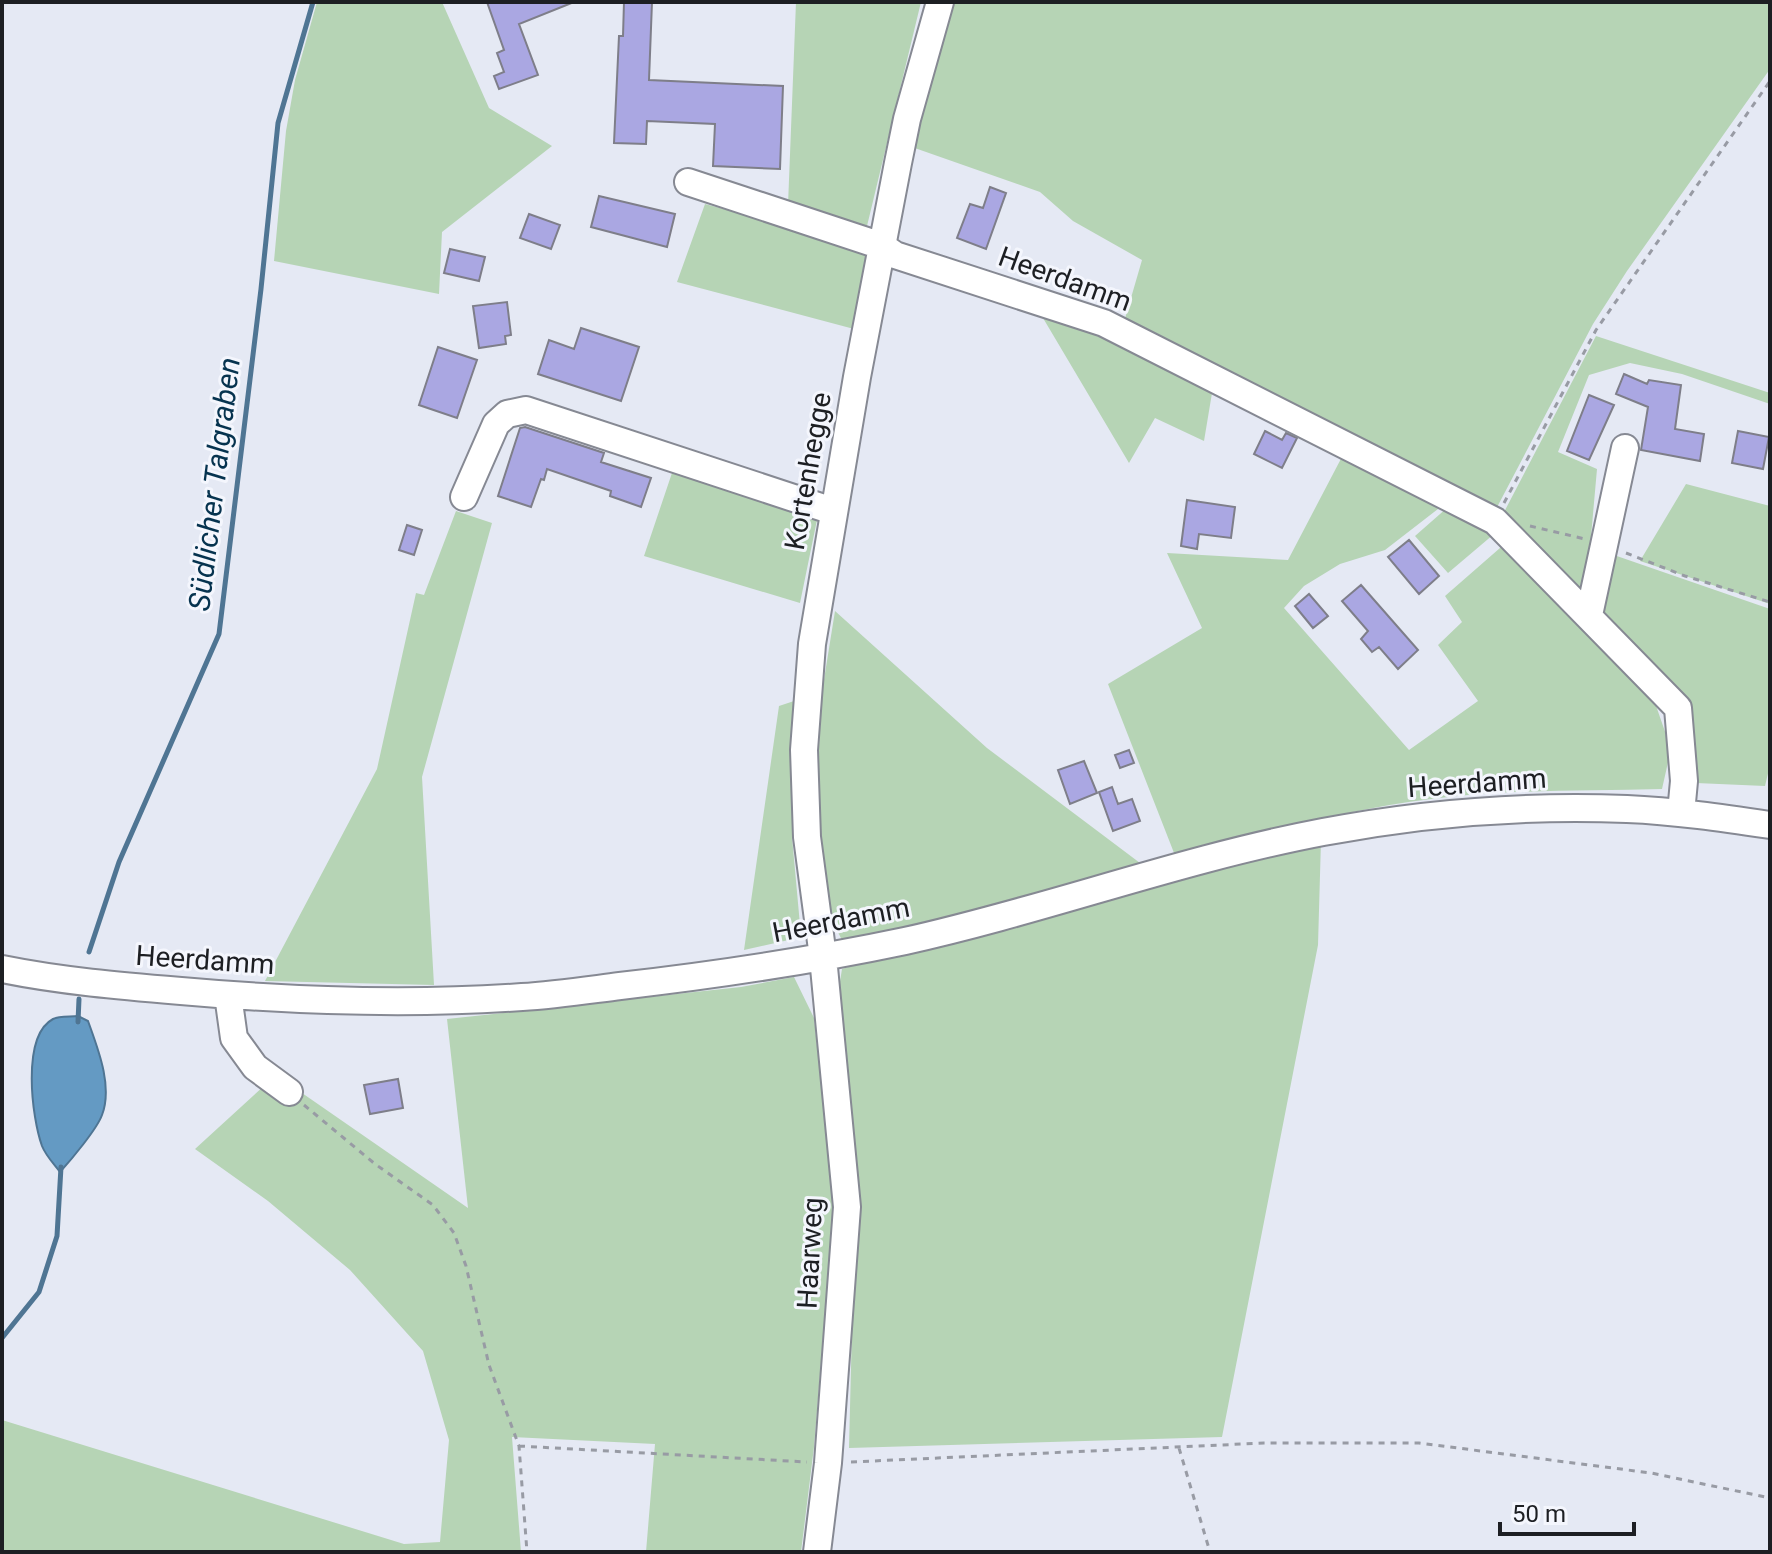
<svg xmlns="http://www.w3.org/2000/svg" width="1772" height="1554" viewBox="0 0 1772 1554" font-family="Roboto,sans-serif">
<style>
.green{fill:#b6d4b5}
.water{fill:#649ac3;stroke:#4f7593;stroke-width:2}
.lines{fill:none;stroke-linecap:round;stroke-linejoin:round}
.stream{stroke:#4f7593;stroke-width:5}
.building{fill:#aaa7e2;stroke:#7e7e89;stroke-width:2}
.minor-casing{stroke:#868993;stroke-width:30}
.path{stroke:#989ba4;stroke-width:3;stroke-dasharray:6 6;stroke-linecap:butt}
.minor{stroke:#fff;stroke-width:26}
.labels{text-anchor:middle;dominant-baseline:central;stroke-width:6;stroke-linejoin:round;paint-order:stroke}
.street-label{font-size:28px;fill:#1d1f23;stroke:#f4f6fd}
.water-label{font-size:30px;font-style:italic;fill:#06334f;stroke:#f4f6fd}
</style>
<rect width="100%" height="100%" fill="#e5e9f4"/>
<path class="green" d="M317,2H442L489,108L552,146L442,232L439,294L274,261L286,131L295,80Z
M796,2H921L867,226L788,205Z
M952,2H1770V69L1627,271L1593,324L1494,513L1124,322L1142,260L1073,221L1040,192L909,146Z
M705,204L856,244L869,260L854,329L677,282Z
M1043,318L1101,333L1213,387L1204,441L1155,418L1129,463Z
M1596,336L1770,393V404L1682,374L1630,363L1589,375L1558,452L1597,469L1585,604L1502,516Z
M1344,453L1447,502L1385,550L1340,564L1304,586L1284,608L1409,750L1478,701L1438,645L1462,622L1445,596L1508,541L1653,697L1671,749L1662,789C1585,791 1507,789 1431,799C1342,810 1262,833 1176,858L1108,684L1202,628L1167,553L1288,560Z
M674,467L818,515L800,603L644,556Z
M1686,484L1770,506V604L1640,561Z
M1448,507L1494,534L1448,573L1415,536Z
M456,511L492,523L422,777L434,985L265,981L377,769L416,593L424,595Z
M1611,554L1770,609V765L1765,786L1696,783L1684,704L1596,614Z
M835,611L987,748L1144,866L903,930L843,942L827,911L817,784L822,692Z
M797,700L792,837L800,925L793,939L744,950L779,706Z
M1321,840L1318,945L1222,1437L849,1448L855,1207L837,1000L842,969L907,949Z
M794,977L814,1018L834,1203L814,1447L801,1552H646L655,1444L512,1437L521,1552H2V1420L404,1544L440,1542L449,1440L423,1351L350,1270L268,1201L195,1149L276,1075L468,1208L447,1019L741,987Z"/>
<path class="water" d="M78,1016L88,1021C98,1049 113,1086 102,1115C97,1129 71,1160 60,1172C54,1164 46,1156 42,1146C32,1118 21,1036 53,1019C59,1016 71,1017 78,1016Z"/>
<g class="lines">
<path class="stream" d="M89,952L119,862L219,634L261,289L278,123L313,2
M78,1022L79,999
M2,1338L39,1292L57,1236L61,1167"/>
</g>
<path class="building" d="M487,2H574L519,24L538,75L499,89L494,76L504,72L497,53L504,50Z
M624,2H652L649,80L783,86L780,169L713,166L715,124L647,121L646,144L614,143L619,36H623Z
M990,187L1006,193L986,249L957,238L970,204L983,208Z
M599,196L675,214L667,247L591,227Z
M529,214L560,225L551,249L520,238Z
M450,249L485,257L479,281L444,273Z
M507,302L511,335L505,336L506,344L479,348L473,306Z
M581,328L639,347L621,401L538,374L549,340L574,349Z
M438,347L477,360L457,418L419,405Z
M1624,374L1647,384L1649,380L1681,385L1675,429L1704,434L1700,461L1641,450L1648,407L1616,394Z
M1589,395L1614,405L1589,460L1567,451Z
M525,427L604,453L601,462L651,478L641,507L610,496L611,491L547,469L544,480L541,479L531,507L498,496L520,428Z
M1265,431L1282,440L1286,433L1297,438L1282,468L1254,454Z
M1738,431L1769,437L1763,469L1732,463Z
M1187,500L1235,507L1231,538L1199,534L1197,549L1181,546Z
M407,525L422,530L414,555L399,550Z
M1409,540L1439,576L1419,594L1388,557Z
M1361,585L1418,650L1398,669L1379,647L1372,652L1361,639L1368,631L1342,601Z
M1309,594L1328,616L1313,628L1295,606Z
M1129,750L1134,763L1120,768L1115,755Z
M1084,761L1097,793L1070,804L1058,770Z
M1112,787L1118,804L1132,799L1140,821L1113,831L1099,792Z
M398,1079L403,1108L370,1114L364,1085Z"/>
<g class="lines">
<g class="minor-casing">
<path id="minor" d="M688,182L882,246L895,255L1104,323L1495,521L1678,708L1684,781L1681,813
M464,497L496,424L507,414L526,410L833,511
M1589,615L1625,448
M2,969C61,981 121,986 181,991C294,1001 409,1005 522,997C555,995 588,990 620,986C716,975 810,961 905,941C1045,910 1181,859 1323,832C1423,813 1525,805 1627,809C1675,811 1723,818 1770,825
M228,995L234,1038L255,1067L289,1092
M817,1552L828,1463L847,1207L823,957L807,837L804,750L812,644L857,377L898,163L907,119L940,2"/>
</g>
<path class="path" d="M1504,503L1596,330L1770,81
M1530,526L1585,539
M1626,553L1685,576L1770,602
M304,1105L375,1164L433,1205L454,1233L466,1266L489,1365L519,1446L527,1552
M519,1446L807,1462
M1179,1448L1210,1552
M851,1462L1264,1443H1419L1651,1473L1770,1498"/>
<use href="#minor" class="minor"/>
</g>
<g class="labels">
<g class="street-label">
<text transform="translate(1065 279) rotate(20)">Heerdamm</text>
<text transform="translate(808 471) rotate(-80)">Kortenhegge</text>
<text transform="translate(1477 783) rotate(-4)">Heerdamm</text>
<text transform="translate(841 920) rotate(-11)">Heerdamm</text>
<text transform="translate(205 960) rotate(4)">Heerdamm</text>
<text transform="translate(810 1253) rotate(-87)">Haarweg</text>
</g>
<g class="water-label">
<text transform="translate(214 484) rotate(-83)">Südlicher Talgraben</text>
</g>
</g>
<rect width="1772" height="1554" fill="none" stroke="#1d1f23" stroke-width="8"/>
<path d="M1500 1522v12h134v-12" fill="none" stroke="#1d1f23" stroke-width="4"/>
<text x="1512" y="1522" font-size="24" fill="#1d1f23" stroke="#f4f6fd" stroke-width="6" paint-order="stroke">50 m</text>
</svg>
